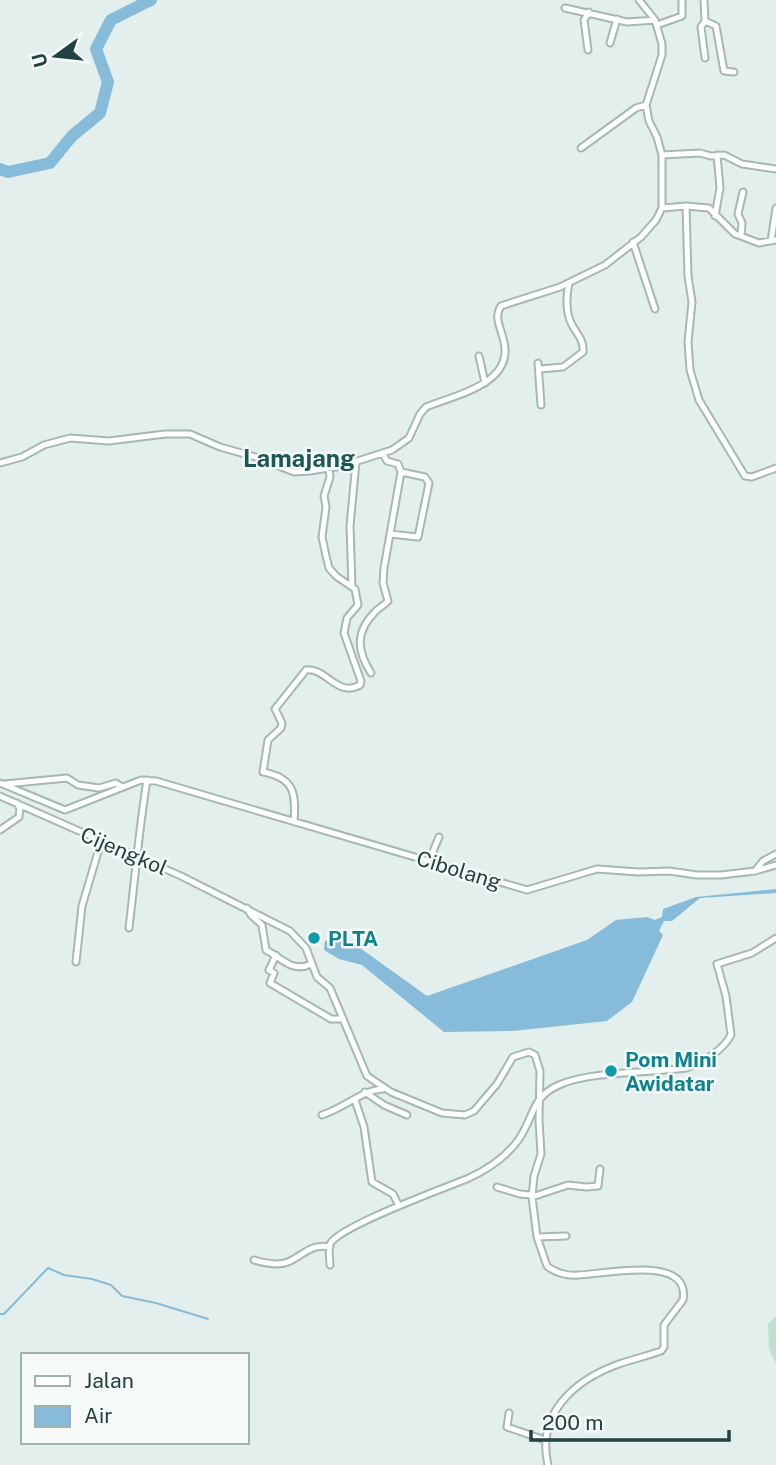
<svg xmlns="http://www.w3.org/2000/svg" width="776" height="1465" viewBox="0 0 776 1465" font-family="'Public Sans',sans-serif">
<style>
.green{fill:#bae2cd}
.water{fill:#86bbd9}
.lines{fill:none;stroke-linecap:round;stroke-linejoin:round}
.stream{stroke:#86bbd9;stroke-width:2}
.river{stroke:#86bbd9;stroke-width:12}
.minor-casing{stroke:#a5b8b5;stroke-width:9}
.minor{stroke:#fff;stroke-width:5}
.culture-dot{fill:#0f9aa8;stroke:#f5faf9;stroke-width:2.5}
.labels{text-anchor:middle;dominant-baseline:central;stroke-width:5;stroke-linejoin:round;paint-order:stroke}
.street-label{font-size:21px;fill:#214341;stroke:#f5faf9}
.culture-label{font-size:21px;font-weight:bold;fill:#0d838f;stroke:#f5faf9;text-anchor:start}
.quarter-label{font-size:24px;font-weight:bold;fill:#1a5755;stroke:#f5faf9}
</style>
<rect width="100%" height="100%" fill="#e3efec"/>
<path class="green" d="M776,1316V1364L769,1349L768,1324Z"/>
<path class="water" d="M776,889V893L700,898L672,921H664L659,931L663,935L632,1002L607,1021L513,1031L444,1032L362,965L339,959L324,950L325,941L340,938L360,948L427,996L587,940L616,920L647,917L655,920L662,917L663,909L696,897Z"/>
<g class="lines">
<path class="stream" d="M0,1314H4L48,1268L64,1275L92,1279L111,1285L122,1296L156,1303L208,1319"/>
<path class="river" d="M0,169L8,172L50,163L72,136L100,113L108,82L96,49L111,20L151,0"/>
<g class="minor-casing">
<path id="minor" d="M704,0L705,21
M565,8L627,22L655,20
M657,25L682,16V0
M610,43L617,19
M588,50L584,20L589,12
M705,58L701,27L705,21L716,26L724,71L734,72
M581,148L636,108L646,105
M662,155L700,153L711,156L724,155L742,164L776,169
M686,206L688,276L692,302L688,342L690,370L699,400L745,476L752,477L776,468
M662,208L686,206L709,208L735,234L759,243L776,240
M715,216L720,188L717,155
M741,236L742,223L738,214L743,192
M771,241L776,208
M633,242L655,309
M479,356L485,383
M538,363L541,405
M540,369L563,367L583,352C584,340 577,334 572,325C565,311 566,297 569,283
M0,463L22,457L44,445L70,438L109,441L165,434H190L220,447L259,458L294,472L310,471L342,466L392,450L409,438L420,414L426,407C458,394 517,383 503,338C500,326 494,317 501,306L560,287L605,265L641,237L656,220L662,208V155L657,137L649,121L646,105L662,55V44L655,20L639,0
M390,534L418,537L429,483L425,477L401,472
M352,587L350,526L356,462
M371,673C357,651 355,632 375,612C379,607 384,606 388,601L383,583L384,568L401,472L398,464L387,461L383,454
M0,783L65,810L141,780L156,781L527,890L597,869L639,872L669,871L697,875H721L755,871L776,865
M5,784L67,778L78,785L99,788L116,783L122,787
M0,796L181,876L290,931L306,948L317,977L330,988L367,1076L391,1092L442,1113L465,1115L474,1111L497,1084L513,1057L529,1052L535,1055L540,1071L539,1120L541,1154L534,1176L532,1197L537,1237L547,1266C555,1273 568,1276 578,1275C602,1275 691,1253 683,1300L664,1325V1347L661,1351C647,1356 633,1359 619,1364C574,1380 536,1414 548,1465
M294,822C296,794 295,778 263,772L268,740L281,728L282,723L275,709L306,670C326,667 337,698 360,685L361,681L344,633L347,618L358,605L355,589L336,576L329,568L326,556L322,537L326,507L324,496L330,477L329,469
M0,830L19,817L20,809L17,803
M429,861L439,837
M755,871L763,861L776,854
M247,908L251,915L262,925L266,950C283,959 293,973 311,964
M129,928C135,878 139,829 147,780
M276,955L269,970L274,973L270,983L331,1019H342
M76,962L82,906L101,842
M365,1092L384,1105L407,1115
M355,1100L364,1127L372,1182L393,1194L399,1206
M322,1115C344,1108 362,1090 383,1089
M497,1187L520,1194L532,1195
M532,1197L568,1185L586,1187L598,1186L600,1169
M537,1237L566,1236
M254,1260C264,1263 278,1266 288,1262C304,1255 311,1243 330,1247
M330,1265C330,1259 328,1251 330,1244C339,1226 445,1188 469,1178C486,1170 504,1158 516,1143C534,1121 529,1098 559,1085C590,1071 650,1073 686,1068C703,1063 723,1050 731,1035L726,996L717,964L752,953L776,938
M509,1413L507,1427L545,1440"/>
</g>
<use href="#minor" class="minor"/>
</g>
<g class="culture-dot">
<circle cx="314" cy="938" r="7"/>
<circle cx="611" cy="1071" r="7"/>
</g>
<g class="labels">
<g class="street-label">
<text transform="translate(124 851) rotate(23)">Cijengkol</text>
<text transform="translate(459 870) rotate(17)">Cibolang</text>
</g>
<g class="culture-label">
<text x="328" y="938">PLTA</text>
<text x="625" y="1059">Pom Mini<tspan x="625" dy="24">Awidatar</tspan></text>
</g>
<g class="quarter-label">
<text x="299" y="458">Lamajang</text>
</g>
</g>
<rect x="21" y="1353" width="228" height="91" fill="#f5faf9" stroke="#a0b1af" stroke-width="2"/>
<rect x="35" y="1376" width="35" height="10" fill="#ffffff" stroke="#a0b1af" stroke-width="2"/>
<text x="84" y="1388" font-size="21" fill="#214341">Jalan</text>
<rect x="35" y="1406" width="35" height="21" fill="#86bbd9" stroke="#a0b1af" stroke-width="2"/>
<text x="84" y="1423" font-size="21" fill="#214341">Air</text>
<g transform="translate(56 56) rotate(255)" stroke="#f5faf9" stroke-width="5" paint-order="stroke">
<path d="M0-5L12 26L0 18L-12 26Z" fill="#214341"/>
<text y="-10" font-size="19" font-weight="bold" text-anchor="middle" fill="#214341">U</text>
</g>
<path d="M531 1430v10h198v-10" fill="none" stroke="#214341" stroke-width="3.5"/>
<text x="542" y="1430" font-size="21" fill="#214341" stroke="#f5faf9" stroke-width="5" paint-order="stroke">200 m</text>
</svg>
